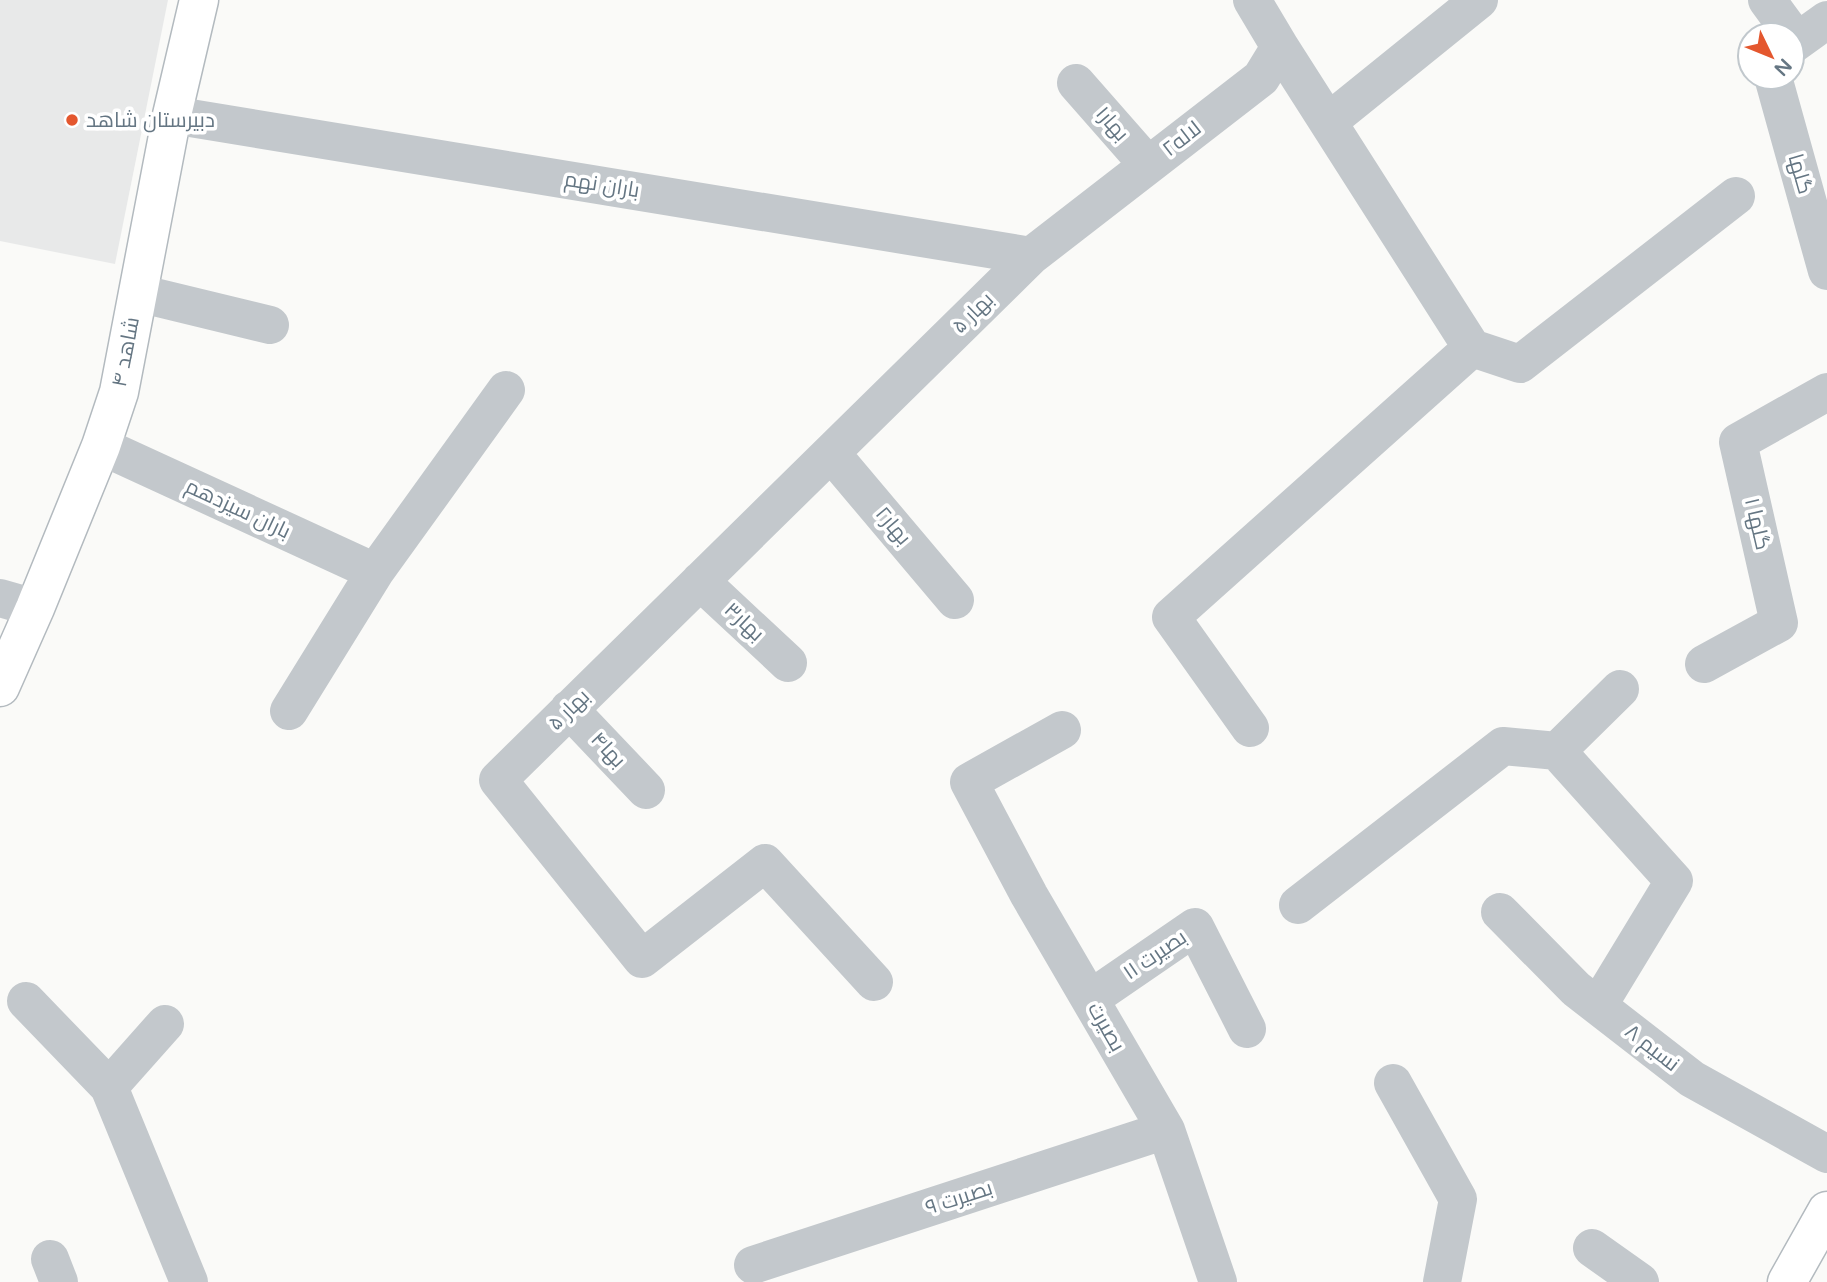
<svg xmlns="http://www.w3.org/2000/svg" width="1827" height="1282" viewBox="0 0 1827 1282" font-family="'Varela Round',Cairo,sans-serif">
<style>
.built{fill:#e8e9e9}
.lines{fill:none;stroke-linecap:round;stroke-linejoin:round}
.secondary-casing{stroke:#b3babf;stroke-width:41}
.street{stroke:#c3c8cc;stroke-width:38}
.secondary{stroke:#fff;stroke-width:38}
.poi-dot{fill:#e4572e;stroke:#fff;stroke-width:2.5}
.labels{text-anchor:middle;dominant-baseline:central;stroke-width:7;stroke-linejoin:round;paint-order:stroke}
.poi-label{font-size:21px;fill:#657683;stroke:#fff;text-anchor:start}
.street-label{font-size:21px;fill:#657683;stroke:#fff}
</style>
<rect width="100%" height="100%" fill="#fafaf8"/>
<path class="built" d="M0,0H168L115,264L0,241Z"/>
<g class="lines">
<g class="secondary-casing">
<path id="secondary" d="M0,687L35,608L101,446L119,392L172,115L199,0
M1787,1282L1827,1211"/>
</g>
<path class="street" d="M1767,0L1797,41
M1792,45L1827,20
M1773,77L1827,271
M1076,83L1148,165
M172,115L1031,256
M1328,122L1479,0
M138,293L270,325
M1472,348L1520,364L1736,196
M101,446L375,572
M831,453L955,600
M700,581L788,663
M0,598L35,608
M1704,664L1779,623L1738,442L1827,392
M569,709L646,790
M289,711L375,572L506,390
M1250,728L1171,617L1472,348L1280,47
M1062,730L969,782L1029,895L1166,1130L1218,1282
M1557,751L1620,689
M1298,905L1503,746L1557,751L1674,881L1598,1006
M1500,912L1576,989L1692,1079L1827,1154
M874,982L765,863L642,959L498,780L1031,256L1261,78L1280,47L1252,0
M1090,999L1195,927L1247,1029
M26,1001L109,1087
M165,1024L109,1087L189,1282
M1393,1083L1458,1199L1442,1282
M1592,1248L1640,1282
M50,1259L59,1282
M753,1265L1166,1130"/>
<use href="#secondary" class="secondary"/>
</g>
<circle class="poi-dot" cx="72" cy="120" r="7"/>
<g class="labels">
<g class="poi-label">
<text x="86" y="120">دبیرستان شاهد</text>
</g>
<g class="street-label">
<text transform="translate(1112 124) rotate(49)">بهار۱</text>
<text transform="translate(1182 139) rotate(-38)">لاله۲</text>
<text transform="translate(1800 174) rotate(74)">گلها</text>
<text transform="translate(602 185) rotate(9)">باران نهم</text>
<text transform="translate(973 313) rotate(-44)">بهار ۵</text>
<text transform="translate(126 352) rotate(-79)">شاهد ۴</text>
<text transform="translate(238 509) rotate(25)">باران سیزدهم</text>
<text transform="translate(1757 524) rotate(77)">گلها ۱</text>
<text transform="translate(893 526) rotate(50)">بهار۲</text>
<text transform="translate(744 622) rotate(43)">بهار۳</text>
<text transform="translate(569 710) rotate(-44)">بهار ۵</text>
<text transform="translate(608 750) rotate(47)">بها۴</text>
<text transform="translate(1155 955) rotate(-34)">بصیرت ۱۱</text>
<text transform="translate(1106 1027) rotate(60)">بصیرت</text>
<text transform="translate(1652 1048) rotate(38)">نسیم ۸</text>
<text transform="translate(959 1198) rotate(-18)">بصیرت ۹</text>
</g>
</g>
<g transform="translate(1771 56) rotate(133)"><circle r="33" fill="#ffffff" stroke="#c1c8cd" stroke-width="2"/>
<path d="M0-5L12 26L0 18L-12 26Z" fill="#e4572e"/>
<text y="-10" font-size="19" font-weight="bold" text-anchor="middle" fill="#657683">N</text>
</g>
</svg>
